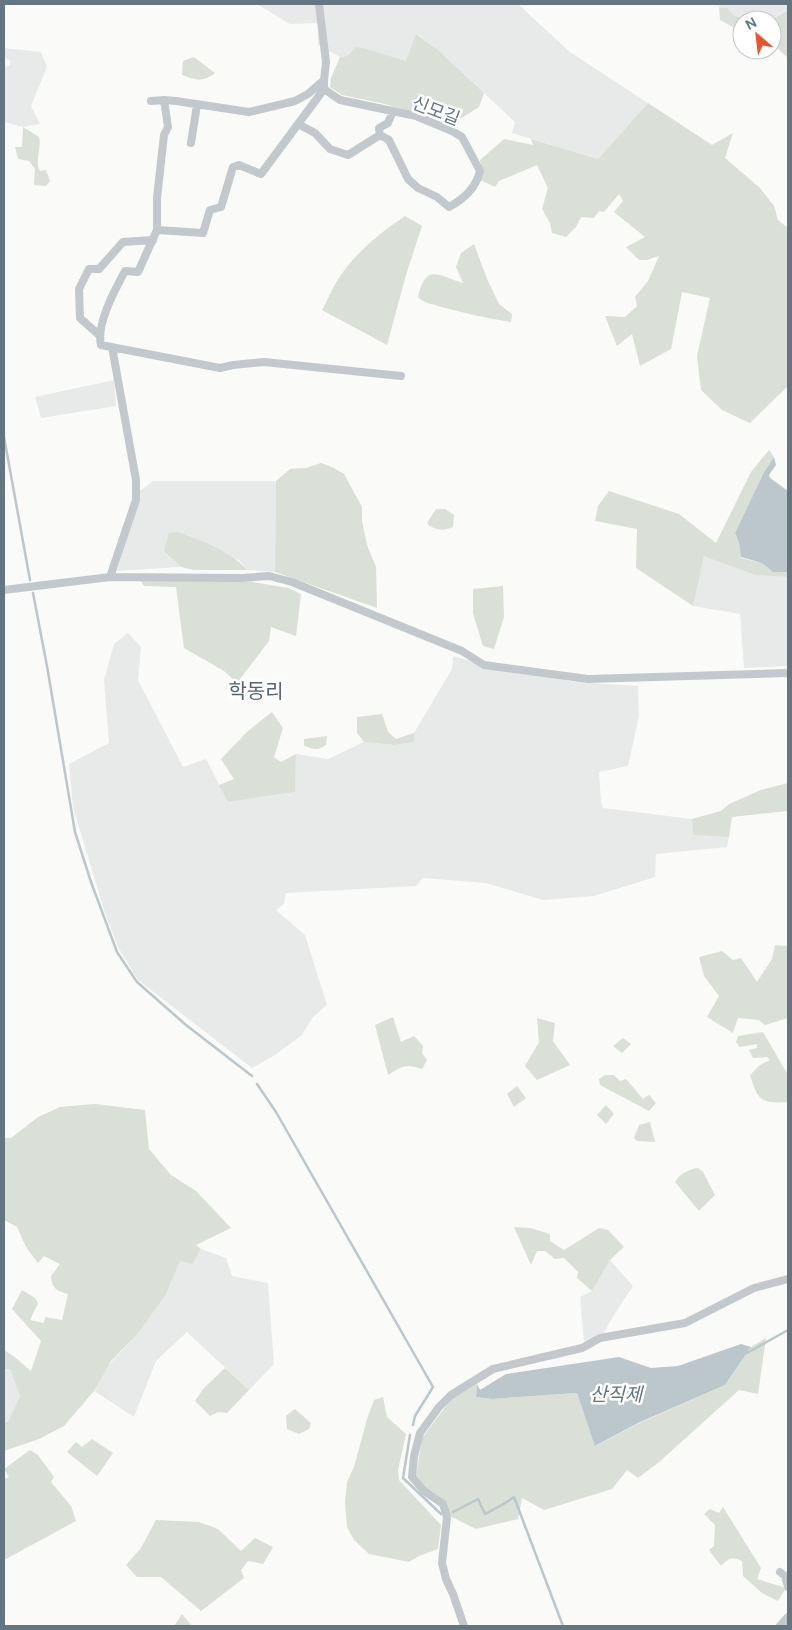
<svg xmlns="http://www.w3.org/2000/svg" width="792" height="1630" viewBox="0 0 792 1630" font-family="'DM Sans','Noto Sans KR',sans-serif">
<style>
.built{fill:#e8e9e9}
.green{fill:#dadfd7}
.water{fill:#bbc7cb}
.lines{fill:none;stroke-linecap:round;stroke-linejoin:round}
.stream{stroke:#bbc7cb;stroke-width:2.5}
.minor{stroke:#c3c8cc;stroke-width:8}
.labels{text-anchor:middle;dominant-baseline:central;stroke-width:5;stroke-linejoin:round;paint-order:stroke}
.street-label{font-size:18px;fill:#657683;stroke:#fff}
.water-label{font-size:19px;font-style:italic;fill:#60757c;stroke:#fff}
.quarter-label{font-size:20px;fill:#57646e;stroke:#fff}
</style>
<rect width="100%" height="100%" fill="#fafaf8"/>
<path class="built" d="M257,4H518L570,52L648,103L598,159L512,133L515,122L438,50L417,34L406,61L357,47L347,56L340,57L318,45V23L290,24Z
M710,4H788V10L772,20H750L733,15L727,8Z
M4,48L41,52L47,67L31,106L40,124L23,127L4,122V67L10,66V61L4,57Z
M114,380L116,406L41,418L35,397Z
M153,481H276L275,572L247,570L240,561L197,539L178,532L164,551L181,567L117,571L140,491Z
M704,555L755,575L788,577V666L744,668L740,614L693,606Z
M128,633L141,647L138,680L183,767L206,759L228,802L295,792L296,754L328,759L364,742L395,745L414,742V733L452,669L453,656L512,672L576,682L638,686L639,716L628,766L599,772L601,802L603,808L692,819L693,835L729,837L727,847L656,854L655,877L594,896L543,900L486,883L423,878L416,886L286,893L284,904L276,910L305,935L327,1005L313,1017L302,1035L275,1055L252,1068L138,980L118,947L104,910L73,807L69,764L109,743L104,680L114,644Z
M201,1249L226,1258L232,1276L268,1283L274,1364L249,1390L187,1332L156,1361L134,1417L94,1391L106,1368L139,1332L165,1296L180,1260L192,1263Z
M610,1260L633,1286L612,1318L604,1333L584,1342L580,1297L592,1291Z
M4,1369H10L20,1396L8,1423H4Z"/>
<path class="green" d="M719,7L727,8L733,15L750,20H742V29H737L720,20Z
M788,10V58L777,48H772V20Z
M416,34L438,50L484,93L479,107L460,119L457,128L438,120L385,104L342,95L330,87L331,78L340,57L347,56L356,47L363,48L406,61Z
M194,57L215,73C202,83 196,80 182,75L183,61Z
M648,103L712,145L733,133L725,158L760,188L774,206L778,220L788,228V386L750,423L722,410L701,390L697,356L710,298L682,292L671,349L640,366L632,334L617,346L605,316L625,317L637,306L635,297L648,281L659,256L647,260H639L626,247L645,237L614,212L623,201L619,194L604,212L599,211L594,218L581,217L576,227L566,237L552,233L550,223L542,209L548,188L537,165L499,181L495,187L480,180L483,174L480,160L504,139L533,145L531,139L598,159Z
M23,127L39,137C42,149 34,160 40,171L46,170L50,181L46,186L34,185L35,169L29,161L18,159L15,147H22Z
M405,216L422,226L406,275L387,345L322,310C328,300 332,288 339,278C355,253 380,233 405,216Z
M474,244L487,279L499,304L512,314L511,322C486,318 463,313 438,306C430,303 425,304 418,297C426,263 437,275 463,283L456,267L461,253Z
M769,450L774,457L764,472L735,533L739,543L741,558L762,563L773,572H788V577L755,575L704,556L693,606L636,568L637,529L595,521L598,506L609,491L679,514L716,543L751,472Z
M321,463L332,467L344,474L362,507V521L367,545L376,567L377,608L275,572L276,481L290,469L306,468Z
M436,509H445L454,515L453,527C444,531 434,531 427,523Z
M178,532C201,540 232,552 247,570H193L181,567L164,551L169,533Z
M150,577L252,582L288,588L301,594L296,636L271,627L269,641L237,683L224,671L184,648L176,587L144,586L141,581Z
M503,586L504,617L494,649L483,646L473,613V589Z
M272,712L283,728L274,757L281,762L296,754L295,792L228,802L219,785L234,779L221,759L248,731Z
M382,714L388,732L396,739L414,733V742L395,745L364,742L357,733V717Z
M327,736L326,745C318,751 313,749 304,746V739Z
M788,783V811L732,817L729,837L693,835L692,819L721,811L729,804L761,790Z
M775,945L788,946V1018L765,1025L759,1020L738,1018L733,1033L707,1017L719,996L704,976L699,957L722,951L733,960L741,958L757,982L772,959Z
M393,1017L401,1042L414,1036L423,1046L422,1053L427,1060L422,1069C406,1063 402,1066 388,1075L375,1025Z
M537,1018L555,1023L553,1041L570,1065L537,1080L525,1066L539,1042Z
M763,1032L788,1075V1102C761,1104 758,1101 750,1075L760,1065L770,1060L767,1057L753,1058L749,1050L757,1048V1044L740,1047L736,1042L738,1036Z
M623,1038L631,1044L622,1053L613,1046Z
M605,1075H614L620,1081L626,1079L643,1099L649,1095L656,1103L649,1111L600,1085L599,1079Z
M517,1086L526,1098L514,1107L507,1094Z
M95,1104L145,1110L149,1149L171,1175L196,1191L231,1228L196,1245L201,1249L192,1264L180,1261L165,1296L139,1332L111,1361L94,1391L64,1426L39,1439L4,1451V1423L8,1422L20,1396L10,1369H4V1350L12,1355L31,1371L41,1341L12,1309L22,1290L35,1298L38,1303L30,1320L44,1323L45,1317L62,1320L68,1294C57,1291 52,1289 51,1276L60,1264L44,1256L38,1263L26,1247L17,1227L4,1220V1138H11L38,1117L60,1107Z
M606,1105L614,1114L606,1124L597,1115Z
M650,1122L655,1142L637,1141L634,1138L639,1125Z
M698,1168L703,1172L715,1195L699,1211L675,1182C681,1173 687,1170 698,1168Z
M514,1227L531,1228L550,1234V1241L564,1250L599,1228L608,1230L624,1247L610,1260L592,1291L577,1278L578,1272L564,1258L555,1259L545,1251H537L531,1265Z
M766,1338L758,1394L739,1390L658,1463L638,1478L627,1470L612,1489L544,1510L522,1498L518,1519L476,1529L450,1516L416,1476L422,1438L452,1398L477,1384L476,1397L492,1399L577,1393L596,1446L635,1425L725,1385L751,1347Z
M225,1368L249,1390L227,1413L218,1412L210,1416L195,1401L203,1389Z
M383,1397L387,1417L406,1434L398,1470L399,1480L441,1525L438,1549L419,1556L409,1562L369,1554L354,1540L347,1527L345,1502L347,1482L354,1467L367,1419L374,1400Z
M295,1409L311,1423L309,1429L299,1434L287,1429L286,1416Z
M92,1439L113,1453L97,1476L67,1452L76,1442L82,1447Z
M30,1450L38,1455L54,1477L51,1482L71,1506L76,1521L4,1560V1479L9,1477L4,1469Z
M723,1507L761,1568L757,1579L786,1588L778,1601L762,1593L743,1576L742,1561C732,1556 729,1558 721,1566L709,1550L714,1546L715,1525L704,1514L710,1509L719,1513Z
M156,1520L199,1522L218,1529L241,1551L255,1538L273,1547L263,1564L248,1561L241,1570L244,1578L201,1611L161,1577H137L126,1565L141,1548Z
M182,1614L192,1626H174Z"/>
<path class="water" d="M774,457L776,465L769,475L770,478L788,491V572H773L762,563L741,557L739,543L735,533L764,472Z
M741,1344L751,1347L725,1385L638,1423L595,1446L577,1393L492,1399L476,1397L477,1384L480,1390L506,1374L619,1357L651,1368L678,1366Z"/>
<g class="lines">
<path class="stream" d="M4,437L30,580
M33,593L47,666L75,832L91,882L117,952L137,982L186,1025L252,1076
M257,1084L276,1112L433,1387L415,1416L413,1425
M747,1353L788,1330
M410,1435L403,1478L441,1514
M453,1512L478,1499L485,1514L502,1505L514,1497L563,1626"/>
<path class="minor" d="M319,4L326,62L324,80V89L261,174L239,165L233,167L221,207L210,210L203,233L157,230L138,272L125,271C115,290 96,324 101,345L220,368L233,365L264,362L401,376
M151,101L164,100L176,101L249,112L295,101L308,94L324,80
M298,124L315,133L330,149L348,155L380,135L389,140L408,179L418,188L437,197L449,207C464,199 476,188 480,171L462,137L452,131L416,116L340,100L324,89
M380,135L379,128L388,123L393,111
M191,143L197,105
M157,230V198L164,135L168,127L164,100
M99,335L80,318L79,289L89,269H99L123,242L153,240
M110,577L136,500V480L112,347
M4,590L110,577L242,578L269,576L292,582L462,651L484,665L588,679L788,673
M780,1572L785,1576L788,1587
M464,1626L453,1594L446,1579L442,1563L447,1517L443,1504L424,1491L412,1477L414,1456L420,1433L439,1407L451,1395L493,1369L582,1348L600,1338L685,1323L754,1288L788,1279
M780,1626L788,1617"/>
</g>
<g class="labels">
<g class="street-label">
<text transform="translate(436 111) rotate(21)">신모길</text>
</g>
<g class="water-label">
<text x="616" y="1394">산직제</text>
</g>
<g class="quarter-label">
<text x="256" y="691">학동리</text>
</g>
</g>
<rect width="792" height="1630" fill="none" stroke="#657683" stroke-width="10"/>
<g transform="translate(757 35) rotate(332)"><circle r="24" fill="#ffffff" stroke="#c1c8cd"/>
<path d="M0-4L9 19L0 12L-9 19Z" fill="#e4572e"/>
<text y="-8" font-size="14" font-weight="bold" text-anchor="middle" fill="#657683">N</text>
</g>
</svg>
